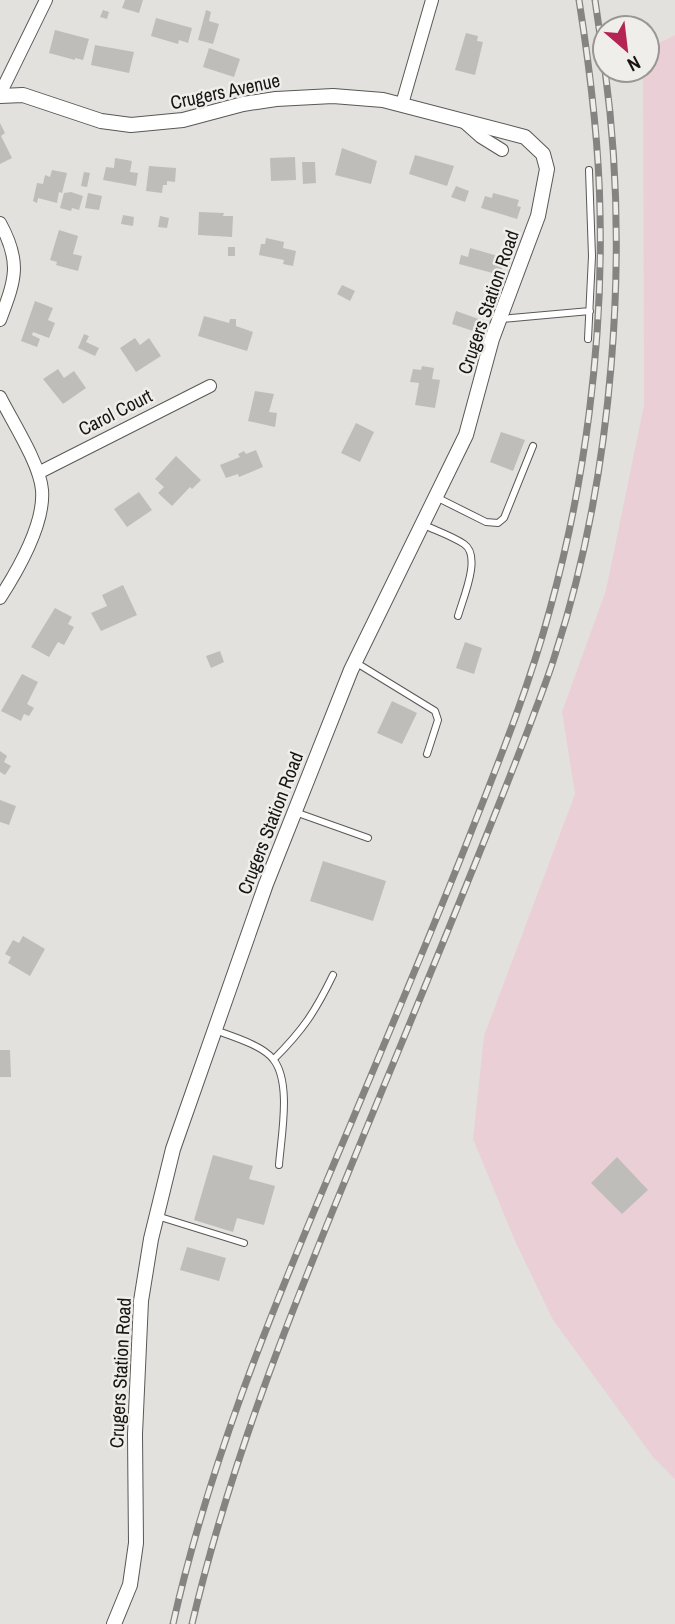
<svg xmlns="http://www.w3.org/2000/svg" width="675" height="1624" viewBox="0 0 675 1624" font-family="'Archivo Narrow',sans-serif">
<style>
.medical{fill:#ead0d6}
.building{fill:#bfbdba}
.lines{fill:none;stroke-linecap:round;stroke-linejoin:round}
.service-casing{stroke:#5a5855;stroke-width:8}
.minor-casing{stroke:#5a5855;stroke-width:14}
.tertiary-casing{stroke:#5a5855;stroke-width:16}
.service{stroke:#fff;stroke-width:6}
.minor{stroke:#fff;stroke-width:12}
.tertiary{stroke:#fff;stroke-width:14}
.rail-casing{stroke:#868482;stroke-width:7}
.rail{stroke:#f0eeeb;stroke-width:4.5;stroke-dasharray:13;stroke-linecap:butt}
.labels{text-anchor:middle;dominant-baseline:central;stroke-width:5;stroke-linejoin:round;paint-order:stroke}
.street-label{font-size:19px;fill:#161514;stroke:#f0eeeb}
</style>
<rect width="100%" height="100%" fill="#e3e1de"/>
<path class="medical" d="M675,35V1479L653,1457L553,1320L515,1241L473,1139L484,1036L575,794L562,712L606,590L644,405L643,70H647V49Z"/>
<path class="building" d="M125,0H143L139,13L122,8Z
M103,10L109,12L107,19L100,17Z
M206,10L211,12L209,21L219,24L213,44L198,40Z
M156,18L192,28L188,43L179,40L178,44L151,36Z
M55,30L89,39L83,60L75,58V60L49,53Z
M466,33L478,36L477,41L483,42L475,75L455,70Z
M95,45L134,52L129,73L91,65Z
M209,48L240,59L234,77L203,67Z
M0,123L5,133L1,136L12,158L0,164Z
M342,148L377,161L371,184L335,175Z
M415,155L454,166L447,186L409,174Z
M295,157L296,180L271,181L270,158Z
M115,158L132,161L130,172L138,173L136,186L103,180L106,167L114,168Z
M302,162H315L316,183L303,184Z
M149,166L176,168L175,182L167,181V185H163L162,193L146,191Z
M52,170L67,173L62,193L59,192L57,203L38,198L37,203L33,201L37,183L43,184L45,175L50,177Z
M84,172L90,173L87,187L81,186Z
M456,186L469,191L465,202L451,197Z
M71,192L83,196L79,210L72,208L71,211L60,208L64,193Z
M88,193L102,196L99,210L85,208Z
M493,193L519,200L517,206L521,207L517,219L481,208L485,196L492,198Z
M199,212L224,213L223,216H233L232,237L198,235Z
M123,215L134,217L133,226L121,224Z
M160,216L169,218L167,228L158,227Z
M59,230L78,236L73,254L82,256L78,271L56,265L57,262L50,260Z
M266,238L284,242L283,248L296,251L293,266L283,264L284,260L259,255L261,244H265Z
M228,247H235V256H228Z
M470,248L505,258L500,275L459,264L461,255L468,257Z
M342,285L355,291L350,301L337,294Z
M35,301L53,308L48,320L55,323L49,338L33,332L32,335L40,339L37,347L21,341Z
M456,311L487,322L482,334L452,324Z
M204,316L229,323L230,319H236V326L253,332L247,351L198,336Z
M84,334L89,336L86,342L99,348L95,356L78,348Z
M135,338L140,345L149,338L161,356L136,372L120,348Z
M422,366L434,368L432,379L440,380L435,408L415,405L419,383L410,382L413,369L421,370Z
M58,369L64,378L74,371L86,388L63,404L43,379Z
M255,391L274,394L269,412L277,413L275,427L248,421Z
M356,423L374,432L360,462L341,453Z
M501,432L525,440L513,471L490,462Z
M256,450L263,467L239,477L238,474L226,478L220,465L240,457L238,454L244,451L246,454Z
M176,456L201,480L192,489L190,487L172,506L158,493L164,487L155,479Z
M139,492L152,510L127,527L114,509Z
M123,585L137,615L101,631L91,613L107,606L102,595Z
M55,608L72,617L68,624L74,627L64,645L58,642L49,657L31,647Z
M465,642L482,648L474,674L456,668Z
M220,651L224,662L211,668L206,656Z
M22,674L38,682L27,704L34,708L29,716L24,714L21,721L1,711Z
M392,701L417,713L402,744L377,733Z
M0,751L7,756L4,762L11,766L5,775L0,772Z
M0,800L16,806L9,825L0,822Z
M323,861L386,881L373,921L310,901Z
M23,936L45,949L30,976L8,963L11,957L5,954L13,940L19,943Z
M0,1050H10L11,1077H0Z
M213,1155L253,1166L249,1179L275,1186L264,1225L237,1218L233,1232L194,1220Z
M617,1157L648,1190L622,1214L591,1183Z
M187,1247L226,1258L219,1281L180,1270Z"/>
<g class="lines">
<g class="service-casing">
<path id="service" d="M501,319L590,311
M588,339L592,256L589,170
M436,497L486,522L498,523L504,518L533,446
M424,525C437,531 452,536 464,544C482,556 463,598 458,616
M355,662L435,711L438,720L427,754
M295,812L368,838
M215,1030C231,1036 262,1045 273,1059C292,1082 281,1137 279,1165
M274,1059C303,1030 315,1012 333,975
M157,1216L244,1243"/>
</g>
<g class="minor-casing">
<path id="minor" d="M0,94L46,0
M402,104L432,0
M463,121L481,137L502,150
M0,223C22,263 15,280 0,320
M0,397C12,421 40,464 42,490C45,524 18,570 0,598
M38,473L210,386"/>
</g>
<g class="tertiary-casing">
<path id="tertiary" d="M0,96L23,95L101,121L131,125L183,120L243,104L276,99L333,96L383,100L525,137L543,154L547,169L538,216L492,339L466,435L351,670L266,884L173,1149L151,1239L141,1301L135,1434L136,1543L130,1585L114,1624"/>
</g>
<use href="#service" class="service"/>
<use href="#minor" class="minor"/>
<use href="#tertiary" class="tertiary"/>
<g class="rail-casing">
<path id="rail" d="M595,0L605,69
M173,1624C208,1468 268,1320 330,1173C375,1066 421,958 464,850C495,771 528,691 550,609C585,483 603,343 600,212C599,142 590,70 579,0
M192,1624C229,1467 288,1319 349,1171C409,1024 471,878 528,730C537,705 547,681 555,655C613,478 630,255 605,70"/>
</g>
<use href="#rail" class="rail"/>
</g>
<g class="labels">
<g class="street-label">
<text transform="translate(225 91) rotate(-12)">Crugers Avenue</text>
<text transform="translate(488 302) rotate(-71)">Crugers Station Road</text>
<text transform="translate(115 412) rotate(-27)">Carol Court</text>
<text transform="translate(270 823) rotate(-69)">Crugers Station Road</text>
<text transform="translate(120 1373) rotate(-87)">Crugers Station Road</text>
</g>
</g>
<g transform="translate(626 49) rotate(152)"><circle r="33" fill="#f0eeeb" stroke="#999795" stroke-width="2"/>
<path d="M0-5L12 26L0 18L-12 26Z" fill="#b42554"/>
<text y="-10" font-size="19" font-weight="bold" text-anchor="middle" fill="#161514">N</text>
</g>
</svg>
